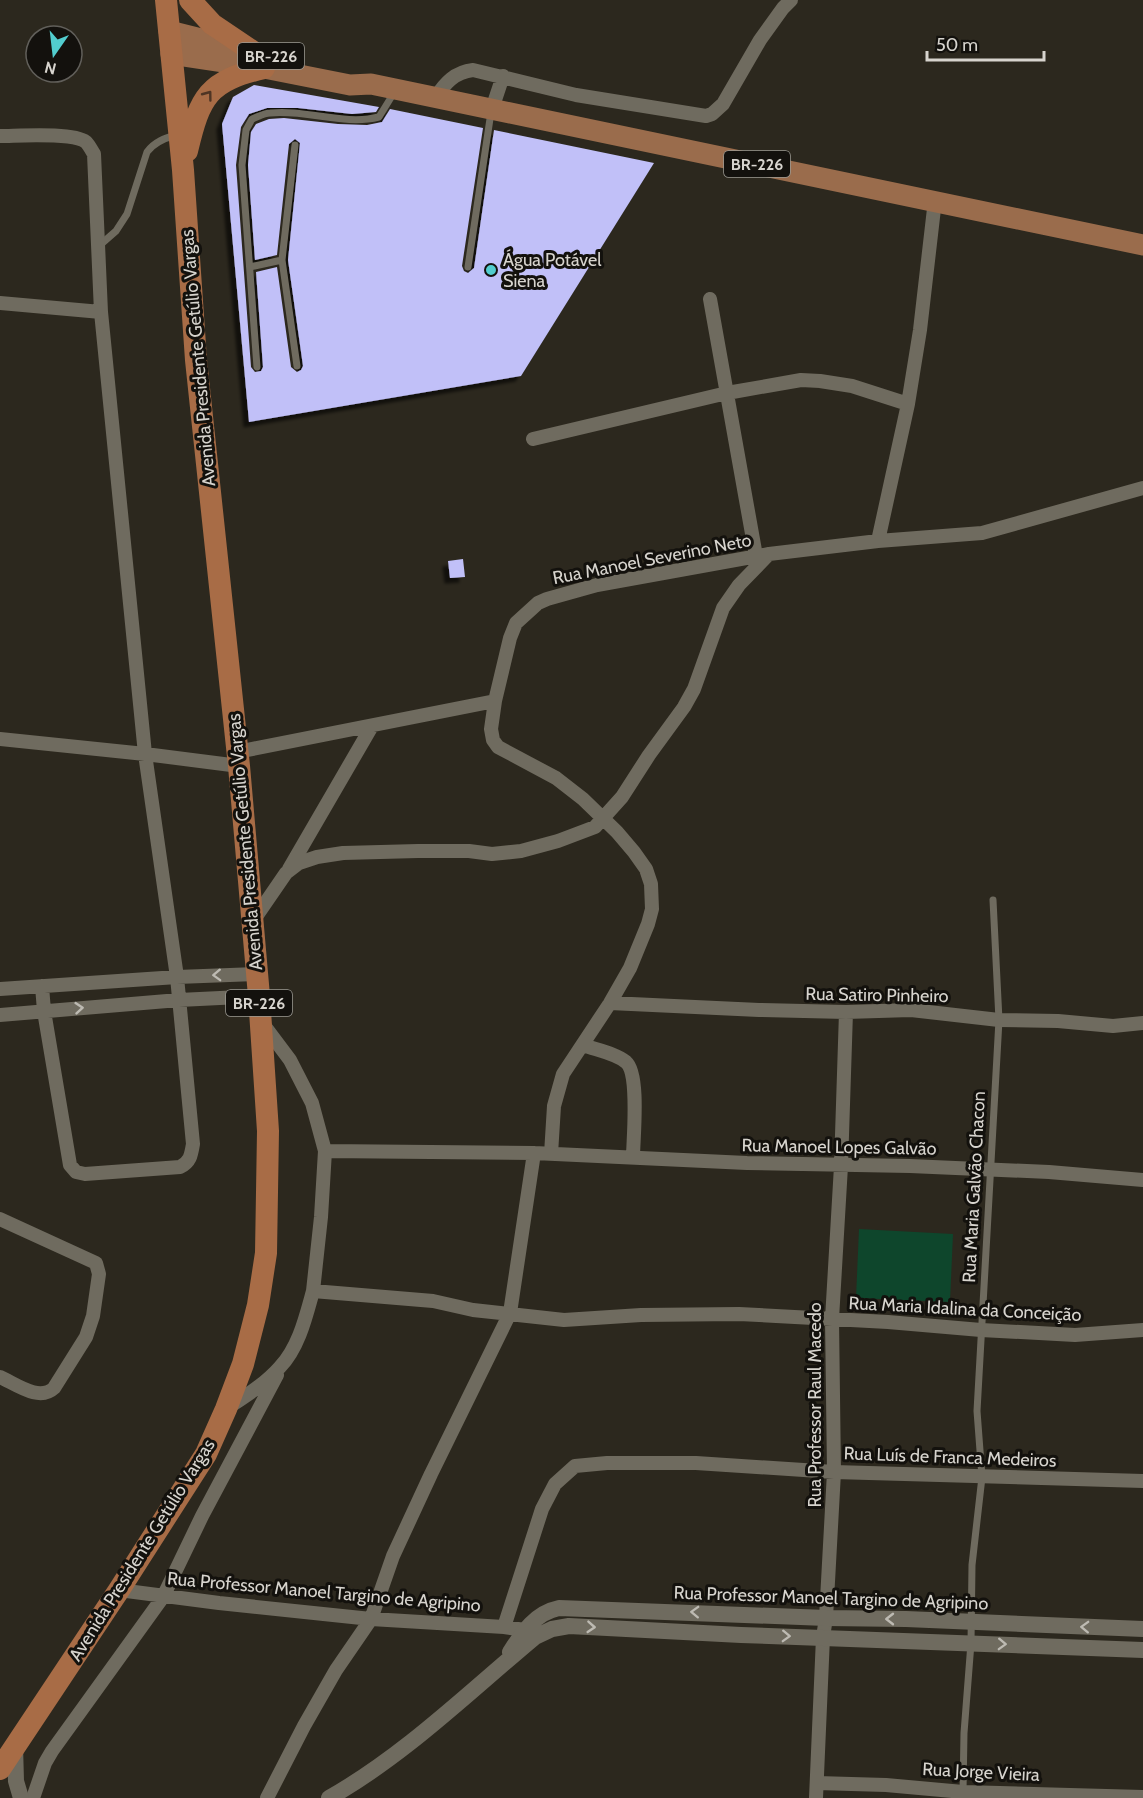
<svg xmlns="http://www.w3.org/2000/svg" width="1143" height="1798" viewBox="0 0 1143 1798" font-family="Cabin,sans-serif">
<style>
.green{fill:#0e462c}
.building{fill:#c1c0f8;filter:url(#shadow)}
.lines{fill:none;stroke-linecap:round;stroke-linejoin:round}
.service{stroke:#6f6b5f;stroke-width:7}
.minor{stroke:#6f6b5f;stroke-width:14}
.tertiary{stroke:#6f6b5f;stroke-width:16}
.primary{stroke:#9a6c4c;stroke-width:21}
.trunk{stroke:#a86c46;stroke-width:22}
.oneway{stroke:#4f3524}
.oneway2{stroke:#bdbab2}
.poi-dot{fill:#52cdce;stroke:#13110d;stroke-width:2}
.labels{text-anchor:middle;dominant-baseline:central;stroke-width:6;stroke-linejoin:round;paint-order:stroke}
.shield{fill:#13110d;stroke:#9c9a94;stroke-width:1.5}
.shield-label{font-size:16px;font-weight:bold;fill:#d7d4ce}
.poi-label{font-size:18px;fill:#d7d4ce;stroke:#13110d;text-anchor:start}
.street-label{font-size:18px;fill:#d7d4ce;stroke:#13110d}
</style>
<defs>
<filter id="shadow"><feDropShadow dx="-5.5" dy="5.5" stdDeviation="1.5" flood-color="#0009"/></filter>
</defs>
<rect width="100%" height="100%" fill="#2c281e"/>
<path class="green" d="M859,1229L953,1234L950,1302L856,1298Z"/>
<path class="building" d="M254,85L379,107L376,112L352,114L298,108H267L249,114L241,127L236,165L251,367L255,372L261,371L263,367L256,272L277,267L291,367L297,372L301,370L303,366L288,260L300,143L295,139L289,144L277,255L255,260L248,165L251,132L256,124L269,119L284,118L338,124L367,125L382,122L390,109L483,128L462,266L464,271L468,273L474,268L494,130L654,163L521,376L249,422L222,124L233,97Z
M463,559L465,577L450,578L448,561Z"/>
<g class="lines">
<path class="service" d="M100,245L116,231L127,214L147,152C154,142 165,138 176,135
M282,260L297,366
M250,267L282,260L295,145
M468,267L491,112
M257,367L242,165L246,130L252,119C258,117 264,113 270,113C306,109 344,126 379,117L395,91
M963,1792L964,1733L971,1643L972,1565L982,1477L977,1411L999,1020L993,900"/>
<path class="minor" d="M436,97C445,83 455,72 473,70L576,95L706,116L712,114L723,104L760,40L783,8L791,0
M492,109L503,76
M0,136C18,136 73,132 86,142C89,145 92,151 94,154L101,312L145,754L177,977L193,1144C191,1156 190,1162 180,1167L85,1174L76,1172L70,1165L44,1011L42,986
M710,299L756,556
M0,303L101,312
M533,439L727,393L801,380L820,381L852,386L908,404
M878,541L908,404L920,330L935,200
M0,739L145,754L239,766
M237,752L495,701
M289,869L372,726
M253,921L286,873L299,863L317,857L343,853L418,851H469L492,854L521,851L558,841L595,827L622,797L649,755L684,707L694,689L723,608L739,585L769,554
M0,989L177,977L257,974
M610,1003L759,1010L846,1012L911,1010L999,1020L1058,1021L1113,1026L1143,1023
M0,1015L179,1000L259,996
M263,1024L290,1060L312,1103L325,1151L321,1217L313,1291
M583,1045C596,1050 615,1053 626,1062C640,1074 633,1139 633,1158
M325,1151L534,1153L747,1163L910,1166L1049,1172L1143,1180
M551,1154L554,1106L563,1074L610,1003L630,968L648,924L652,909L651,884L646,869L634,852L617,832L583,799L556,778L498,747L493,740L491,729L495,701L510,638L516,623L538,603L547,599L597,585L769,554L878,541L982,533L1143,488
M0,1219L96,1263L99,1274L93,1316L86,1337L54,1388C39,1402 16,1384 0,1377
M229,1407C247,1395 266,1383 280,1367C299,1347 306,1316 313,1291L433,1301L473,1310L564,1320L641,1315L739,1314L888,1322L981,1330L1075,1335L1143,1330
M119,1590L219,1603L371,1619L504,1627L525,1630L533,1635
M504,1627L542,1509L555,1484L575,1466L607,1463H696L834,1472L1143,1481
M817,1783L886,1785L963,1792L1143,1797
M33,1798L45,1763L52,1751L163,1597L202,1516L277,1375
M267,1798L304,1726L336,1670L371,1619L393,1556L431,1474L510,1313L534,1153
M816,1798L823,1637L826,1618L834,1472L832,1319L841,1166L846,1012"/>
<path class="tertiary" d="M510,1652C523,1632 535,1613 559,1608L826,1618L906,1619L1143,1629
M15,1745L16,1781L21,1798
M329,1798C405,1755 469,1692 535,1637L552,1629L569,1626L741,1635L1143,1650"/>
<path class="primary" d="M169,31L249,51
M171,54L264,68L350,85L371,84L1143,245"/>
<path class="trunk" d="M190,0L212,24L255,53
M187,151C200,96 208,81 264,68
M0,1769L119,1590L206,1454L226,1409L243,1364L258,1305L266,1253L268,1131L259,996L239,766L196,360L183,170L166,0"/>
</g>
<defs><path id="oneway-chevron" d="M-2-3.5L2.5 0L-2 3.5" fill="none" stroke-width="1.6" stroke-linecap="round" stroke-linejoin="round" transform="scale(1.5)"/></defs>
<use class="oneway" href="#oneway-chevron" transform="translate(208 95) rotate(-53)"/>
<g class="oneway2">
<use href="#oneway-chevron" transform="translate(217 975) rotate(178)"/>
<use href="#oneway-chevron" transform="translate(79 1008) rotate(-5)"/>
<use href="#oneway-chevron" transform="translate(695 1612) rotate(-178)"/>
<use href="#oneway-chevron" transform="translate(890 1619) rotate(-180)"/>
<use href="#oneway-chevron" transform="translate(591 1627) rotate(4)"/>
<use href="#oneway-chevron" transform="translate(1085 1627) rotate(-178)"/>
<use href="#oneway-chevron" transform="translate(786 1636) rotate(2)"/>
<use href="#oneway-chevron" transform="translate(1002 1644) rotate(2)"/>
</g>
<circle class="poi-dot" cx="491" cy="270" r="6"/>
<g class="labels">
<g class="shield">
<rect x="238" y="43" width="66" height="26" rx="4.5"/>
<rect x="724" y="151" width="66" height="26" rx="4.5"/>
<rect x="226" y="990" width="66" height="26" rx="4.5"/>
</g>
<g class="shield-label">
<text x="271" y="56">BR-226</text>
<text x="757" y="164">BR-226</text>
<text x="259" y="1003">BR-226</text>
</g>
<g class="poi-label">
<text x="503" y="260">Água Potável<tspan x="503" dy="21">Siena</tspan></text>
</g>
<g class="street-label">
<text transform="translate(198 358) rotate(-95)">Avenida Presidente Getúlio Vargas</text>
<text transform="translate(652 559) rotate(-11)">Rua Manoel Severino Neto</text>
<text transform="translate(245 842) rotate(-95)">Avenida Presidente Getúlio Vargas</text>
<text transform="translate(877 995) rotate(1)">Rua Satiro Pinheiro</text>
<text transform="translate(839 1147) rotate(1)">Rua Manoel Lopes Galvão</text>
<text transform="translate(974 1187) rotate(-87)">Rua Maria Galvão Chacon</text>
<text transform="translate(965 1309) rotate(3)">Rua Maria Idalina da Conceição</text>
<text transform="translate(815 1405) rotate(-90)">Rua Professor Raul Macedo</text>
<text transform="translate(950 1457) rotate(2)">Rua Luís de Franca Medeiros</text>
<text transform="translate(142 1550) rotate(-58)">Avenida Presidente Getúlio Vargas</text>
<text transform="translate(324 1592) rotate(5)">Rua Professor Manoel Targino de Agripino</text>
<text transform="translate(831 1598) rotate(2)">Rua Professor Manoel Targino de Agripino</text>
<text transform="translate(981 1772) rotate(3)">Rua Jorge Vieira</text>
</g>
</g>
<g transform="translate(54 54) rotate(194)"><circle r="28" fill="#13110d" stroke="#615f5a" stroke-width="1.5"/>
<path d="M0-4.5L10 22L0 15L-10 22Z" fill="#52cdce"/>
<text y="-9" font-size="16" font-weight="bold" text-anchor="middle" fill="#d7d4ce">N</text>
</g>
<path d="M927 51v9h117v-9" fill="none" stroke="#d7d4ce" stroke-width="3"/>
<text x="936" y="51" font-size="18" fill="#d7d4ce" stroke="#13110d" stroke-width="4.5" paint-order="stroke">50 m</text>
</svg>
